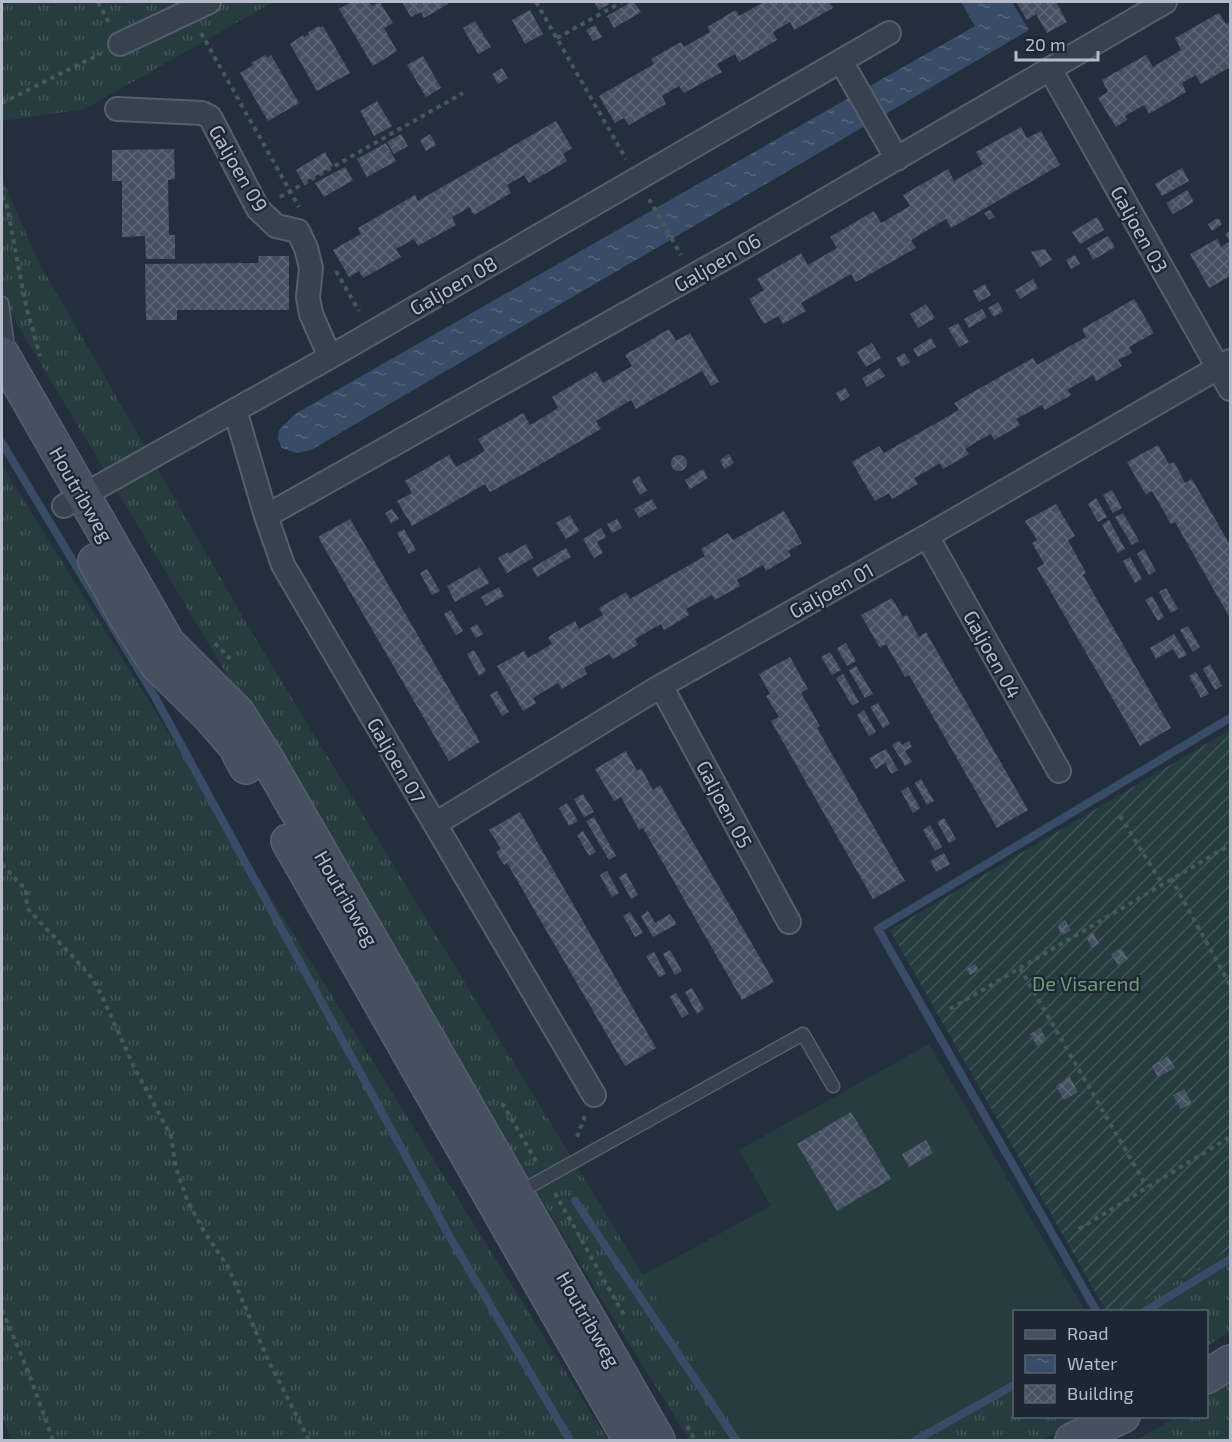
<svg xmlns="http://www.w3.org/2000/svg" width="1232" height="1442" viewBox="0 0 1232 1442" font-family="'Exo 2',sans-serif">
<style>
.grass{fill:url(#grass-tufts)}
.garden{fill:url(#garden-furrows)}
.pitch{fill:#263c3f}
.water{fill:url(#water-ripples)}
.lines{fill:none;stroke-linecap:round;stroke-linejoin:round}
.stream{stroke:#394c67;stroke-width:8}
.building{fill:url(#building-cross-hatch)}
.service-casing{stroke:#565f6c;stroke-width:15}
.minor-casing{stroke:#565f6c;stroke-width:26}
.secondary-casing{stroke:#565f6c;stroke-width:36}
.path{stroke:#44595c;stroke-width:4;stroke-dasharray:4.5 4.5;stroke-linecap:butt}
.service{stroke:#38414e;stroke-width:12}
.minor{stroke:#38414e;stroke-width:22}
.secondary{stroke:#465061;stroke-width:33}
.labels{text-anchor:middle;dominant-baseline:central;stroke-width:4.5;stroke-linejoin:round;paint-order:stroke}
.street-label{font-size:20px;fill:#b4bcc9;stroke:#1d2633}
.park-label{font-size:20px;fill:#6b9a76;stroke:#1d2633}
</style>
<defs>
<pattern id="grass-tufts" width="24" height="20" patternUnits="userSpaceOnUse" patternTransform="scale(1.5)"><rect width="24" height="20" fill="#263c3f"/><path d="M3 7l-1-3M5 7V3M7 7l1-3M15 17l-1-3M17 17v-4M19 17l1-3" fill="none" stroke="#435659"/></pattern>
<pattern id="garden-furrows" width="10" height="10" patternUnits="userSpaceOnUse" patternTransform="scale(1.5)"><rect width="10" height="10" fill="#263c3f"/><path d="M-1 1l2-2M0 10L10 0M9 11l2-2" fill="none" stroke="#435659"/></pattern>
<pattern id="water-ripples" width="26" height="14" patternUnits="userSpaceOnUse" patternTransform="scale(1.5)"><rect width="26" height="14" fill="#394c67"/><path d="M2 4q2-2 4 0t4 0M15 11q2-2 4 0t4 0" fill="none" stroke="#53647b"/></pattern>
<pattern id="building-cross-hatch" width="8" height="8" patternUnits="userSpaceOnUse" patternTransform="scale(1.5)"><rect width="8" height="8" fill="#455162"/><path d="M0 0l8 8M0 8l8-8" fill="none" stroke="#5d6877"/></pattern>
</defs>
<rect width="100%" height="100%" fill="#242f3e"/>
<path class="grass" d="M2,2H273L85,109L2,121Z
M2,178L37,259L251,631L643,1275L747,1440H689L602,1300L2,299Z
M2,465L608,1440H12L2,1416Z
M1230,1249V1332L1207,1346L1206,1312L1126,1311Z
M1014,1379V1416L1087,1417L1042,1440H890L951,1417Z
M1230,1382V1440H1137L1176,1417L1206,1416L1207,1397Z"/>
<path class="garden" d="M1230,730V1249L1126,1311H1106L890,930Z"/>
<path class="pitch" d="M929,1044L1085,1311L1014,1312V1379L951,1417L890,1440H742L643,1275L771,1206L739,1150Z"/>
<path class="water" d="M961,2H1012L1029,30L311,450L297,453L282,448L278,439L279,430L295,414L975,26Z"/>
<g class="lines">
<path class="stream" d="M2,443L155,697L451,1239L570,1440
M575,1201L736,1440
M1097,1312L878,929L1230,718
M1144,1312L1230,1259
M916,1440L1014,1385"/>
</g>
<path class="building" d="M351,2H369L372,6L380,2L393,23L384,28L397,51L373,66L339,9Z
M402,2H447L448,4L424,18L421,12L411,17Z
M594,2H607L609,4L599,10Z
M631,2H634L641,12L614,28L607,16Z
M764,2H829L833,8L794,30L790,22L773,32L777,40L739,62L735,54L717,64L722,72L684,93L679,86L662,96L666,104L629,125L624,118L615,123L599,96L654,64L651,59L681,42L684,47L710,32L707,27L736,10L739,16Z
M1016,2H1056L1067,22L1047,33L1036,14L1027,20Z
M530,10L543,34L525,44L512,20Z
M1219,13L1226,24L1230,22V67L1201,84L1196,75L1182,83L1186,92L1149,114L1144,105L1125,116L1127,120L1116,127L1098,98L1108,92L1102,80L1146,55L1153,67L1181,50L1175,38Z
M475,21L491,47L478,54L463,28Z
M595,25L602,37L593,41L586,30Z
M319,26L320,28L323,26L350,73L317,91L290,44L303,35L304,37L309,34L308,32Z
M265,55L267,58L271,55L299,103L268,121L240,73L253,65L251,63Z
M423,56L441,88L426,97L407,65Z
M502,68L508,78L498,84L492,74Z
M377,101L392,126L374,136L360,111Z
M556,121L572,148L563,154L567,161L529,183L524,175L507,185L511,193L474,215L469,207L461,212L452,217L456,225L418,246L414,239L396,249L401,257L363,278L359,271L349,277L333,250L361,234L358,228L415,195L418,201Z
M1021,127L1027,138L1041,131L1060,165L951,228L946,219L911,240L916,248L856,282L851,274L837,282L801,303L806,311L783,324L778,316L764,324L749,299L764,290L757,279L801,253L808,265L837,248L830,237L874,211L881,223L910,206L903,195L948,169L954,181L983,164L976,152Z
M401,134L408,146L394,154L387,142Z
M430,134L436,145L426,151L420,140Z
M386,143L396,161L367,177L357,159Z
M174,149L175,179L168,180L169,235H175V259H146L145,236L122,237V181H112V150Z
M325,152L333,166L303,183L296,170Z
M345,167L353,180L324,197L315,183Z
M1182,168L1189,181L1162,196L1155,184Z
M1187,190L1194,202L1173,214L1166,203Z
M990,210L995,217L989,220L984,213Z
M1097,217L1104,230L1080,244L1072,232Z
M1218,218L1222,224L1212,231L1208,224Z
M1230,231V276L1209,288L1190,254L1217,239L1221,247L1230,241L1225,234Z
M1108,236L1115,247L1093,260L1087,248Z
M1045,249L1052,260L1040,267L1031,252Z
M1075,255L1080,264L1071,269L1066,260Z
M259,256H289V310H177V320H146L145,264L258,263Z
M1033,279L1038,288L1020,299L1015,290Z
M985,284L991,295L979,302L973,291Z
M1134,299L1154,333L1129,347L1132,353L1118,360L1122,366L1096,381L1093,375L1067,390L1071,395L1045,410L1042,405L1016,419L1020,425L994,440L991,434L978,441L965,449L969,454L943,469L940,463L927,471L914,478L918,484L892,499L889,493L875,501L852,462L879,446L884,453L959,410L954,403L1033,358L1037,365L1086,337L1082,329Z
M998,302L1003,311L994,317L988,308Z
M926,304L935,318L918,328L910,314Z
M982,309L987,317L969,328L964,319Z
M958,323L969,342L959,347L948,328Z
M669,329L676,341L690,333L719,382L711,386L702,371L636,409L631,400L596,421L601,429L527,472L490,492L485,484L412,526L397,501L412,493L405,481L449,455L456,467L471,459L485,451L478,439L523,413L530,425L544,417L558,408L552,397L596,371L603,383L617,375L632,366L625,355Z
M931,338L936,347L918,357L913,349Z
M872,343L881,358L866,367L857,352Z
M904,353L910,362L901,367L896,358Z
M880,368L885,376L867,387L862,378Z
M845,388L850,396L841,402L836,393Z
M1158,445L1169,464L1174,462L1185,483L1192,479L1230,545V618L1175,522L1171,524L1152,491L1146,495L1127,462Z
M729,454L734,463L724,469L720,460Z
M671 463a8 8 0 1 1 16 0a8 8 0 1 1-16 0Z
M703,469L708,478L690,489L685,480Z
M639,476L647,491L640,495L632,481Z
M1112,490L1122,508L1113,513L1103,495Z
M1096,498L1107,517L1098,522L1088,504Z
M652,499L657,508L639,518L634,509Z
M1056,504L1075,536L1068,540L1086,573L1083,575L1171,728L1140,746L1037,568L1044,564L1032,543L1037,540L1025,521Z
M392,509L399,519L391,523L385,513Z
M784,511L802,543L788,551L791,556L766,571L763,565L737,580L740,586L715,600L712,595L686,609L689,615L664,630L661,624L635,639L638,645L613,659L609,654L584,668L587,674L562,689L558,683L533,698L536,703L523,711L497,666L524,651L528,658L552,644L548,637L575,621L579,629L603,615L599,608L626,592L630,599L705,556L701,549L728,533L733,540Z
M1123,513L1139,541L1132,545L1115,517Z
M570,515L579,531L566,539L556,523Z
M350,519L480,742L449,761L318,537Z
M617,519L622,528L612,533L607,524Z
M1109,520L1125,549L1118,553L1102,525Z
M601,528L606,537L597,542L603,553L594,558L583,539Z
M404,529L416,550L409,554L397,533Z
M526,544L533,558L507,573L498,558L508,552L509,554Z
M566,548L571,557L537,577L532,568Z
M1144,549L1156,571L1149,575L1137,554Z
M1130,557L1142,579L1135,583L1123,561Z
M480,567L489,583L455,602L447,586Z
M427,569L440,591L432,595L420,573Z
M499,587L504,596L486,606L481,597Z
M1166,588L1178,609L1171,613L1159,592Z
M1152,596L1164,617L1158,621L1145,600Z
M892,598L903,617L907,615L919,637L926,632L1028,810L997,828L909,675L905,677L886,644L880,648L861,615Z
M451,610L463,631L456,635L444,614Z
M477,624L483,634L476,638L470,628Z
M1188,626L1200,647L1193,652L1180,630Z
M1174,634L1187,655L1179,659L1173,649L1156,659L1150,648Z
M846,643L856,661L847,666L837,648Z
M474,650L486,671L479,676L467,654Z
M830,652L841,670L832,675L821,657Z
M790,657L808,689L801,693L820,726L817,728L905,881L873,899L771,721L779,717L766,696L770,694L759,674Z
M1210,664L1222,686L1215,690L1203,669Z
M856,666L873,694L865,698L849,670Z
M1196,672L1209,694L1201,698L1189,676Z
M843,674L859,702L852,706L836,678Z
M497,691L509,712L502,716L490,695Z
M878,703L890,724L883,728L870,707Z
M864,710L876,732L869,736L857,715Z
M899,741L902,745L909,741L912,747L905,751L912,762L905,766L892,745Z
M886,749L898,770L891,774L885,763L876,769L869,758Z
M626,751L637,771L641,768L653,790L660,785L774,982L742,1000L643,828L639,830L621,797L614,801L595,769Z
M921,779L934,801L927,805L915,783Z
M908,787L920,808L913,813L901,791Z
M583,794L594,812L584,817L574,799Z
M567,803L578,821L569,826L559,808Z
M520,812L656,1048L625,1066L507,863L504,865L496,852L501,849L489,830Z
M594,817L616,856L609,860L586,821Z
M944,818L956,839L949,843L937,822Z
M930,825L942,847L935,851L923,830Z
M583,831L596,852L589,856L577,835Z
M944,853L950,864L936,872L930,861Z
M607,871L619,893L612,897L600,875Z
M626,873L638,895L631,899L619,877Z
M648,911L655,923L670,914L677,924L653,937L641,916Z
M630,912L643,933L635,937L623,916Z
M1065,920L1071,930L1062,935L1058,928L1059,924Z
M1093,933L1099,944L1092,948L1086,937Z
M1121,948L1128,959L1118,965L1111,954Z
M670,950L682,971L675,975L663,954Z
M654,952L666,974L659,977L646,956Z
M975,964L979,970L970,975L966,969Z
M692,988L704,1009L697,1014L685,992Z
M676,993L689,1014L682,1018L670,997Z
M1040,1028L1047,1040L1037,1046L1030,1034Z
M1168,1056L1175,1068L1158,1077L1152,1066Z
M1070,1077L1078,1092L1064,1100L1056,1086Z
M1184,1089L1192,1103L1181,1109L1173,1095Z
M851,1112L891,1179L837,1211L797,1144Z
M926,1140L933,1153L909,1167L902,1154Z"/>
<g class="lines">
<g class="service-casing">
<path id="service" d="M2,303L9,354
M518,1193L803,1034L833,1086"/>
</g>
<g class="minor-casing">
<path id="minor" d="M120,44L209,2
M841,61L897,159
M1050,69L1230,389
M117,109L202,113L210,117L258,209L276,226L298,231L306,248L311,268L308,297L311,314L330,357
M235,410L266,516L283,565L594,1095
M64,506L330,357L889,33
M266,516L734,253L1165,2
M927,536L1059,771
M661,686L789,922
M435,824L661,686L927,536L1230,361"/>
</g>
<g class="secondary-casing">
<path id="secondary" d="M2,354L168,643L238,713L267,759L658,1440
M95,561L125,615L157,665L209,716L235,746L246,767
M288,841L630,1440
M1206,1377L1230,1362
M1072,1440L1123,1416"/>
</g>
<path class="path" d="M98,2L109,23
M536,2L626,159
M201,33L299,207
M557,38L622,2
M2,103L100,54
M2,196L7,206L26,306L40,356
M280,197L463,93
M649,199L681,255
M336,271L359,311
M215,643L230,659
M1120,816L1163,885
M2,864L26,890L27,908L89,974L101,994L134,1067L171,1136L176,1168L187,1200L205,1233L228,1267L268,1360L309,1440
M1171,878L1230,985
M1020,968L1147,1187
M950,1009L1230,845
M502,1103L536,1161
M577,1137L585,1116
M555,1193L625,1317
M1079,1229L1230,1137
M2,1310L28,1371L53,1440
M687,1426L695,1440"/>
<use href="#service" class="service"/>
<use href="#minor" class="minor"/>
<use href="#secondary" class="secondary"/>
</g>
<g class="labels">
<g class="street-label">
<text transform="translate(239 168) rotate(60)">Galjoen 09</text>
<text transform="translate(1140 229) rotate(61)">Galjoen 03</text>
<text transform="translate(717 262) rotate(-30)">Galjoen 06</text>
<text transform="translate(453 285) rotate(-30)">Galjoen 08</text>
<text transform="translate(82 494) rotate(60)">Houtribweg</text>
<text transform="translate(831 590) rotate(-29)">Galjoen 01</text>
<text transform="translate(993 654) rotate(61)">Galjoen 04</text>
<text transform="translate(397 760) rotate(60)">Galjoen 07</text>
<text transform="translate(725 804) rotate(62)">Galjoen 05</text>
<text transform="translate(347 898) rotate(60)">Houtribweg</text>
<text transform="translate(589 1319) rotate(60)">Houtribweg</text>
</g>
<g class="park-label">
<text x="1086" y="983">De Visarend</text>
</g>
</g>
<rect width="1232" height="1442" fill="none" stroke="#b4bcc9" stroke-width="6"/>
<rect x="1013" y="1310" width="195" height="108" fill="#1d2633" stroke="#59626f" stroke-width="1.5"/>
<rect x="1025" y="1330" width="30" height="9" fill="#465061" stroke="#59626f" stroke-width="1.5"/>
<text x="1067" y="1340" font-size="18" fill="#b4bcc9">Road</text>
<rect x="1025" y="1355" width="30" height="18" fill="url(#water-ripples)" stroke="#59626f" stroke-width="1.5"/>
<text x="1067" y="1370" font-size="18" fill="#b4bcc9">Water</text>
<rect x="1025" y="1385" width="30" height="18" fill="url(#building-cross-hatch)" stroke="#59626f" stroke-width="1.5"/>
<text x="1067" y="1400" font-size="18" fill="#b4bcc9">Building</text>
<path d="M1016 51v9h82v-9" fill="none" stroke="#b4bcc9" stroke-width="3"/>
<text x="1025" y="51" font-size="18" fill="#b4bcc9" stroke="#1d2633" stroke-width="4.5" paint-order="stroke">20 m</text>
</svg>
